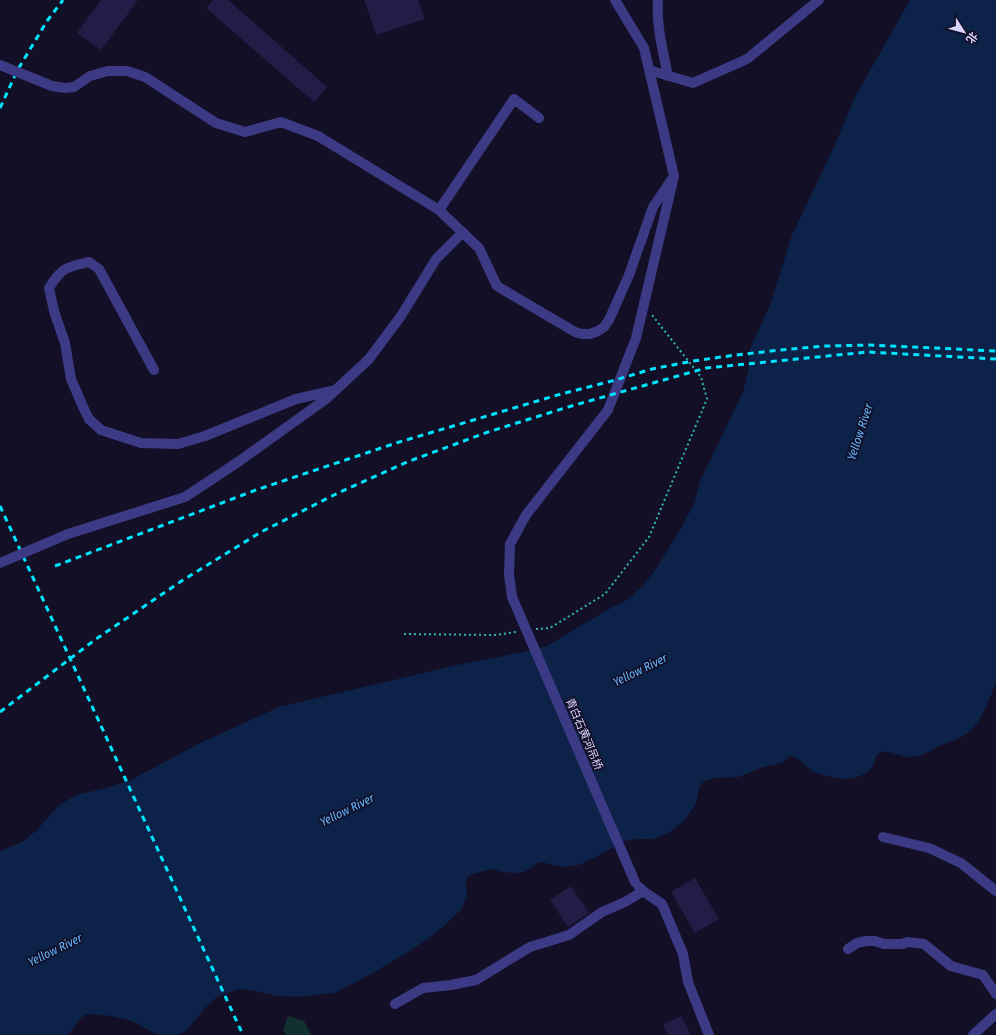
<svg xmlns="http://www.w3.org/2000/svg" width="996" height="1035" viewBox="0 0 996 1035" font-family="'Fira Sans Condensed','Noto Sans SC',sans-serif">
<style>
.green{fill:#12302f}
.water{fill:#0c2248}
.building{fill:#241b47}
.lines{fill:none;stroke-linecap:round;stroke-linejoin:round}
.path{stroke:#2fb8b0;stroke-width:2;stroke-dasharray:2 3;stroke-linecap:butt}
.minor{stroke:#3d3a85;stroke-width:10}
.rail{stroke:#00e5ff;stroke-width:3;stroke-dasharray:6 5;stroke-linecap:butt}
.minor-bridge{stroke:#3d3a85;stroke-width:10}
.labels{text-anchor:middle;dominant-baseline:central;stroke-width:3.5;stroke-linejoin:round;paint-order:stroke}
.street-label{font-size:11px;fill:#d9d4ff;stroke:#130f26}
.water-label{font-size:12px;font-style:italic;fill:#62b6ff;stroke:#130f26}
</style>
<rect width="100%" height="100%" fill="#130f26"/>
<path class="green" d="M288,1016L304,1021L311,1035H286L283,1030Z"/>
<path class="water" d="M910,0H996V683C989,699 983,719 970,731C961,739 948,742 937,747C930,751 921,757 912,757C902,758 892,750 882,752C875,754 875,761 873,766C868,774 855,779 846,779C837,779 822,775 814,772C805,767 800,756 789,756L782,763L763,767L739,777L716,778L706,780L702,783L700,786L696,804L684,821L670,832L653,839H638L624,841L600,855L579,865L563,867L553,865L542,862L538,863L524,872L513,873L502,872L491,869L473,874L467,877L466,882L467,895L461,910L446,924L432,936L408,952L371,974L335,993L298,997L277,996L255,991L240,989L218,996L206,1007L186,1031L177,1035H162L156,1034L132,1021L112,1016L90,1014L85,1015L81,1018L68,1035H0V851L22,842L37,830L58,806L76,795L102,789L131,780L200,743L279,707L457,665L509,655L547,646L602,613L628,599L643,586L657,567L681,528L694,504L700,481L743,392L749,368L748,357L750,349L770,305L792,235L833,149L855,97Z"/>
<path class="building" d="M101,0H138L101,50L77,33Z
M213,0H228L327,87L314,102L206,8Z
M364,0H418L425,19L376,35Z
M695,878L719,919L695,933L671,892Z
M571,886L589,913L568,927L550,900Z
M681,1016L691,1035H668L663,1025Z"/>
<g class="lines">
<path class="path" d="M536,629L550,628L605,594L649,537L707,399L701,377L652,315
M404,634L495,635L516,632"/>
<path class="minor" d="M658,0C656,25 663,51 668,76
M649,70L693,83L747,59L819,0
M52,86L65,88L74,87L90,76L108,71H127L145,77L216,123L245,132L281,122L318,136L439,210L479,248L497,286L575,332L582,334H590L598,331L604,327L609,320L629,275L653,207L674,176
M439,210L514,99L539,118
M154,370L99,269L89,262C66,267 61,268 49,288L54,311L65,343L71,379L84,409L89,419L101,430L141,443L178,444L205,436L296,399L336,390
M68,534L185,497L238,462L326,399L369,359L401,316L436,259L463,232
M512,597L509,575L510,544L526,515L608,410L636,338L674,176L644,48L615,0
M883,837L929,848L961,863L996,891
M639,887L643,891L662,904L683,954L688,982L709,1035
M848,949L857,943L866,941H875L884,944H903L907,942L924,944L951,966L983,975L996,994
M395,1004L423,988L451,985L476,980L530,947L569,935L602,912L625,902L643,891
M973,1035L996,1014"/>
<path class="rail" d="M0,108L17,71L47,21L63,0
M0,506L243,1035
M55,566L256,490L396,443L561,394L612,381L652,369L693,361L736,355L781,350L825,346L870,345L996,351
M0,712L96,639L183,580L261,532L338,493L407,462L488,432L568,407L706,368L868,352L996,359"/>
<path class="minor-bridge" d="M0,65L52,86
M0,563L68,534
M512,597L635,882"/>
</g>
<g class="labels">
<g class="street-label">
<text transform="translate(584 734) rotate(67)">青白石黄河吊桥</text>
</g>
<g class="water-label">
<text transform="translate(860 432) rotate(-72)">Yellow River</text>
<text transform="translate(640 670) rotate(-26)">Yellow River</text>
<text transform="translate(347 810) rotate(-26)">Yellow River</text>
<text transform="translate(55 950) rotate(-26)">Yellow River</text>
</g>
</g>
<g transform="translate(964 32) rotate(126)" stroke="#130f26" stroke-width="3" paint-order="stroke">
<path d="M0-3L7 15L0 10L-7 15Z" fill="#d9d4ff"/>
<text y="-6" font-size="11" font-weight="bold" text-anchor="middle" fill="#d9d4ff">北</text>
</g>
</svg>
